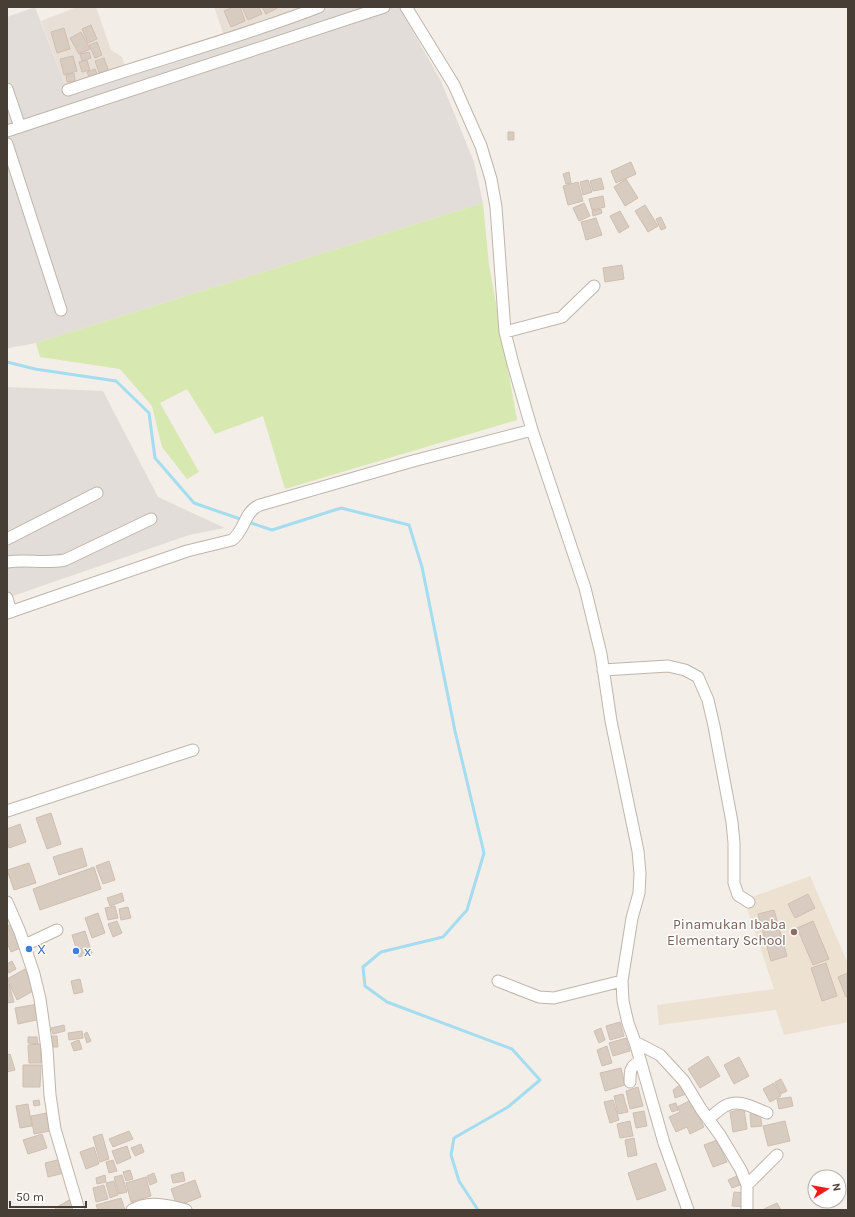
<svg xmlns="http://www.w3.org/2000/svg" width="855" height="1217" viewBox="0 0 855 1217" font-family="Karla,sans-serif">
<style>
.residential{fill:#e8dfd6}
.industrial{fill:#e3ddd9}
.education{fill:#ede1d2}
.green{fill:#d7e8b0}
.lines{fill:none;stroke-linecap:round;stroke-linejoin:round}
.stream{stroke:#a4dcf0;stroke-width:3}
.building{fill:#d8cbc0;stroke:#d0bfb0}
.minor-casing{stroke:#bfb5aa;stroke-width:13}
.minor{stroke:#fff;stroke-width:11}
.education-dot{fill:#8d6e63;stroke:#fff;stroke-width:1.5}
.shop-dot{fill:#3f7fe0;stroke:#fff;stroke-width:1.5}
.labels{text-anchor:middle;dominant-baseline:central;stroke-width:3;stroke-linejoin:round;paint-order:stroke}
.education-label{font-size:14px;fill:#785e54;stroke:#fff;text-anchor:end}
.shop-label{font-size:14px;fill:#366cbe;stroke:#fff;text-anchor:start}
</style>
<rect width="100%" height="100%" fill="#f4eee8"/>
<path class="residential" d="M77,7H96L111,50L122,57L128,76L69,95L41,21Z
M214,7H335L302,19L227,44Z"/>
<path class="industrial" d="M35,7L69,95L302,19L335,7H399L441,81L474,162L483,203L36,343L9,348L7,347V17Z
M7,387L103,391L158,497L225,528L189,535L7,598Z"/>
<path class="education" d="M810,876L848,964V1022L784,1035L776,1010L659,1025L657,1005L774,989L744,900Z"/>
<path class="green" d="M483,203L489,265L517,420L285,489L263,416L215,434L187,389L160,403L199,472L187,479L162,447L152,406L120,369L40,357L36,343Z"/>
<g class="lines">
<path class="stream" d="M7,362L35,369L116,381L149,413L155,458L194,503L243,520
M248,522L272,530L341,508L409,525L422,567L455,731L484,853L467,910L443,937L381,952L363,967L365,986L387,1002L512,1049L540,1080L508,1107L454,1138L451,1155L459,1181L478,1210"/>
</g>
<path class="building" d="M233,7H240L245,21L231,27L224,11Z
M242,7H259L262,14L248,20Z
M262,7H279L266,14Z
M91,25L97,39L88,43L82,29Z
M64,28L70,49L57,53L51,32Z
M81,32L90,49L79,54L70,38Z
M97,42L102,55L95,58L89,45Z
M89,52L91,58L82,61L80,54Z
M73,56L77,71L64,75L60,59Z
M104,58L109,72L100,75L95,61Z
M87,60L90,70L82,72L79,62Z
M95,69L98,76L90,79L87,72Z
M74,73L75,81L67,82L66,75Z
M508,132H514V140H508Z
M631,162L636,174L616,183L611,171Z
M569,172L571,183L566,184L563,174Z
M601,178L604,189L593,191L590,181Z
M626,179L638,198L625,206L614,187Z
M588,180L592,192L583,195L580,182Z
M578,182L583,201L568,205L563,186Z
M603,196L605,207L592,210L589,199Z
M584,203L590,216L579,221L573,208Z
M645,205L658,226L648,232L635,211Z
M601,209L602,213L593,216L592,211Z
M620,211L629,227L619,233L610,216Z
M661,217L666,228L661,230L656,219Z
M596,218L602,235L586,240L581,222Z
M622,265L624,279L605,282L603,268Z
M51,813L61,844L47,849L36,818Z
M20,824L26,842L9,848L7,841V829Z
M82,848L87,866L59,875L53,857Z
M109,861L115,880L103,884L96,866Z
M29,863L36,883L14,890L7,870Z
M94,867L101,889L40,910L33,889Z
M122,893L124,901L110,906L107,898Z
M808,894L815,908L795,918L788,904Z
M115,906L118,918L108,920L105,908Z
M128,907L131,918L121,920L119,909Z
M774,910L787,956L771,961L758,914Z
M98,913L105,933L92,938L85,918Z
M117,921L122,933L113,937L108,924Z
M813,921L829,959L813,965L797,928Z
M13,923L23,947L11,952L7,943V926Z
M85,931L92,953L79,957L72,935Z
M12,961L16,969L9,973L7,968V964Z
M826,963L837,996L822,1001L811,968Z
M25,969L35,990L17,1000L7,979Z
M848,973V996L846,997L838,977Z
M80,979L83,992L74,994L71,981Z
M9,984L14,1002L7,1003V985Z
M38,1004L41,1019L18,1024L15,1008Z
M620,1022L624,1036L610,1040L606,1026Z
M64,1025L65,1031L53,1034L51,1028Z
M601,1028L605,1040L599,1043L594,1031Z
M82,1031L83,1038L69,1040L68,1033Z
M87,1032L91,1041L87,1043L84,1034Z
M49,1036H57L58,1047H49Z
M28,1037H37L38,1044L28,1043Z
M626,1038L630,1051L613,1056L609,1043Z
M79,1040L82,1049L74,1051L71,1043Z
M41,1044V1063H29L28,1045Z
M607,1046L612,1063L602,1066L597,1050Z
M10,1054L15,1070L7,1072V1055Z
M708,1056L720,1076L700,1088L688,1069Z
M739,1057L749,1076L734,1084L724,1065Z
M23,1065H41L40,1087H23Z
M621,1068L625,1085L605,1091L600,1073Z
M781,1079L787,1091L781,1094L775,1082Z
M774,1083L781,1096L770,1102L763,1089Z
M681,1084L686,1094L675,1098L673,1090Z
M638,1087L643,1106L630,1109L626,1091Z
M623,1094L628,1112L618,1114L614,1096Z
M791,1097L793,1106L779,1109L777,1099Z
M39,1100L40,1105L34,1106L33,1101Z
M613,1100L619,1120L610,1123L604,1102Z
M691,1100L704,1127L690,1134L687,1127L676,1132L669,1117L680,1112L677,1107Z
M676,1103L678,1110L672,1112L669,1105Z
M28,1104L32,1126L20,1128L16,1106Z
M744,1109L747,1129L733,1132L730,1112Z
M644,1111L647,1126L636,1128L633,1113Z
M47,1113L50,1131L34,1134L31,1116Z
M760,1113L762,1126L751,1127L750,1114Z
M630,1121L633,1136L620,1138L617,1124Z
M785,1121L790,1141L768,1146L763,1126Z
M129,1131L133,1139L113,1147L109,1139Z
M42,1134L47,1148L28,1154L23,1140Z
M102,1134L109,1159L100,1162L93,1137Z
M634,1138L637,1155L628,1157L625,1140Z
M717,1140L727,1162L713,1167L704,1145Z
M141,1144L144,1152L135,1156L131,1148Z
M127,1146L131,1158L117,1164L112,1151Z
M94,1147L99,1164L86,1169L80,1152Z
M61,1159L64,1173L48,1177L45,1163Z
M113,1160L117,1171L109,1173L106,1162Z
M656,1163L666,1190L637,1200L628,1173Z
M130,1170L133,1179L126,1181L123,1172Z
M183,1172L185,1181L173,1183L171,1175Z
M154,1173L157,1182L150,1185L147,1176Z
M105,1175L106,1182L97,1184L96,1178Z
M122,1175L127,1192L119,1194L114,1177Z
M737,1176L740,1185L732,1188L728,1180Z
M146,1177L151,1196L131,1202L126,1183Z
M195,1180L201,1197L177,1206L171,1189Z
M114,1181L118,1195L110,1198L106,1183Z
M104,1185L108,1199L96,1202L93,1188Z
M734,1192L746,1193L745,1207L732,1206Z
M121,1198L125,1210H98L96,1205Z
M71,1199L76,1210H56L55,1208Z
M777,1203L781,1210H764V1209Z"/>
<g class="lines">
<g class="minor-casing">
<path id="minor" d="M406,7L454,85L481,146L491,179L496,207L505,332L513,364L532,430L585,588L601,654L611,721L638,851L640,874L639,893L632,918L622,981L623,1001L628,1023L635,1042L664,1143L688,1210
M7,89L20,127
M68,90C151,61 237,39 319,7
M7,131L384,7
M7,144L61,310
M505,332L562,317L594,286
M7,539L97,493
M7,562C28,559 44,564 65,560L151,519
M7,598L11,612
M7,613L187,551L232,540C245,531 244,511 260,505L413,461L532,430
M603,670L668,666L685,670L698,677L708,700L714,726L732,822L734,843V883L738,895L749,902
M7,811L193,750
M7,902L20,932L34,974L40,999L47,1049L50,1095L55,1129L79,1210
M25,945L57,930
M498,981L539,997L554,998L622,981
M635,1042L660,1055L684,1081L701,1109L720,1135L741,1170L747,1185V1210
M630,1082C630,1070 630,1067 640,1061
M708,1119C714,1115 719,1109 725,1106C739,1098 754,1108 767,1113
M747,1185L777,1155
M132,1210C148,1200 169,1205 186,1210"/>
</g>
<use href="#minor" class="minor"/>
</g>
<circle class="education-dot" cx="794" cy="932" r="4"/>
<g class="shop-dot">
<circle cx="29" cy="949" r="4"/>
<circle cx="76" cy="951" r="4"/>
</g>
<g class="labels">
<g class="education-label">
<text x="786" y="924">Pinamukan Ibaba<tspan x="786" dy="16">Elementary School</tspan></text>
</g>
<g class="shop-label">
<text x="37" y="949">X</text>
<text x="84" y="951">x</text>
</g>
</g>
<rect width="855" height="1217" fill="none" stroke="#473e36" stroke-width="16"/>
<g transform="translate(827 1189) rotate(79)"><circle r="19" fill="#ffffff" stroke="#b5b2af"/>
<path d="M0-3L7 15L0 10L-7 15Z" fill="#f91a19"/>
<text y="-6" font-size="11" font-weight="bold" text-anchor="middle" fill="#473e36">N</text>
</g>
<path d="M10 1201v6h76v-6" fill="none" stroke="#473e36" stroke-width="2"/>
<text x="16" y="1201" font-size="12" fill="#473e36" stroke="#ffffff" stroke-width="3" paint-order="stroke">50 m</text>
</svg>
